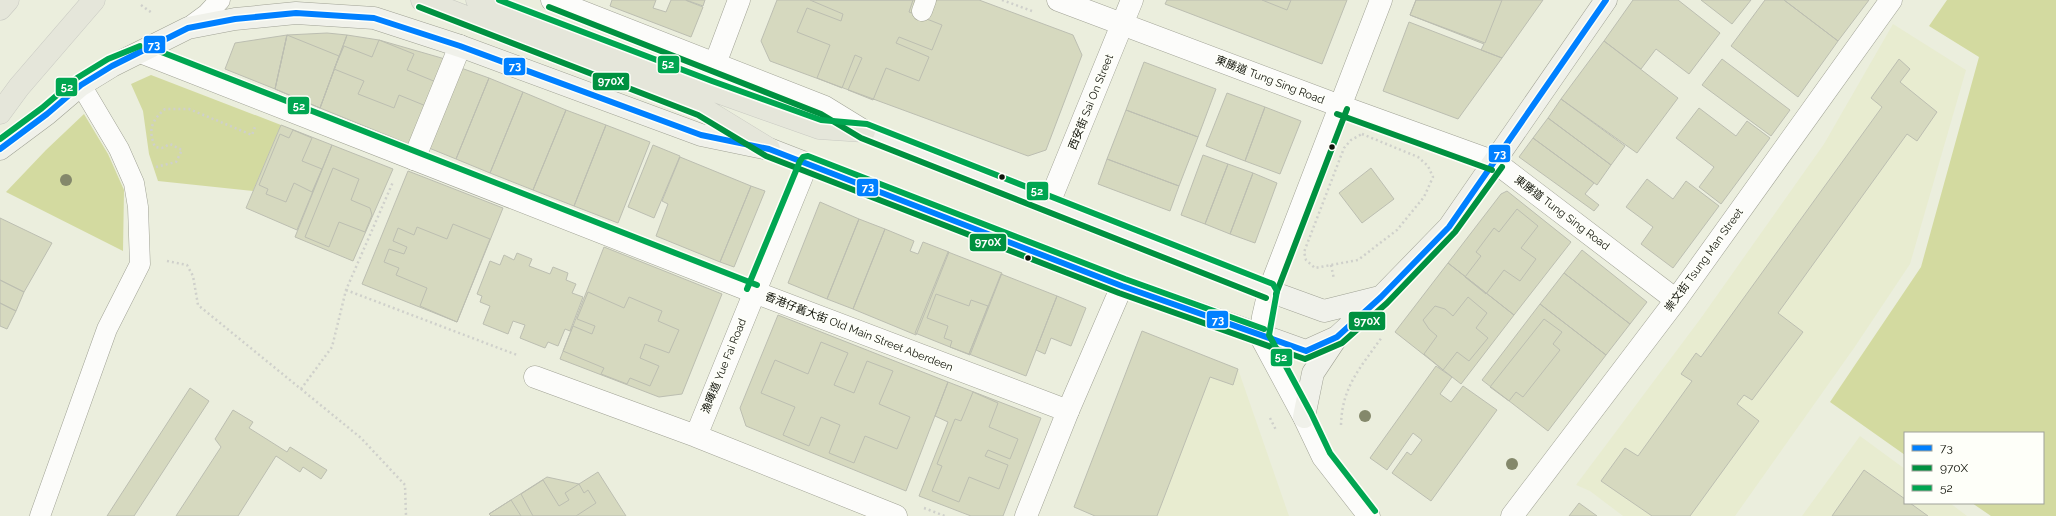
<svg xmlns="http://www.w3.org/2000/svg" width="2056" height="516" viewBox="0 0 2056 516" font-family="Raleway,'Noto Sans TC',sans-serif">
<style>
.built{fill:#e8ecd0}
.green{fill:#d3daa0}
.building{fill:#d6d9bf;stroke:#bcbeb1}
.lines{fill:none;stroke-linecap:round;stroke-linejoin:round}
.service-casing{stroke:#a0a295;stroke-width:21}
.pedestrian-casing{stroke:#a0a295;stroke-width:23}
.minor-casing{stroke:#a0a295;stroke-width:23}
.tertiary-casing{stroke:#a0a295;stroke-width:23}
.secondary-casing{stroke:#a0a295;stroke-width:23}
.primary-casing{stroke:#c8c9c2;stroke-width:23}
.path{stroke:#cfd0cb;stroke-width:2.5;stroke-dasharray:2 3;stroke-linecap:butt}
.service{stroke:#fcfcfa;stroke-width:20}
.pedestrian{stroke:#fcfcfa;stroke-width:22}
.minor{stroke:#fcfcfa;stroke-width:22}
.tertiary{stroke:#fcfcfa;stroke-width:22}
.secondary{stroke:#f0f1ea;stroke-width:22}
.primary{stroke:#e5e6da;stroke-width:22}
.bus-1-casing{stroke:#fefff9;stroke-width:9}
.bus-2-casing{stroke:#fefff9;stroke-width:9}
.bus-3-casing{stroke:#fefff9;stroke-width:9}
.bus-1{stroke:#0080ff;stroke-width:6}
.bus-2{stroke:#009140;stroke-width:6}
.bus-3{stroke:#00a651;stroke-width:6}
.tree{fill:#84886b}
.bus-dot{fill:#111309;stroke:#fefff9;stroke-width:1.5}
.labels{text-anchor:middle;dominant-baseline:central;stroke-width:3.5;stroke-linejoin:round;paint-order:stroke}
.street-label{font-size:11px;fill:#111309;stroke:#fefff9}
.line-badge{stroke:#fefff9;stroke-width:1.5}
.badge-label{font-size:11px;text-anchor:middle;font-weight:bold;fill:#fff}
</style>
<rect width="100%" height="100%" fill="#ebeedd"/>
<path class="built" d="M1893,24L1966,70L1910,264L1854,348L1735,516H1623L1590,491L1576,485L1701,318L1824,144Z
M1142,331L1238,369L1289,516H1095L1074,507Z
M1860,436L1905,469V503H1950L1967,516H1802Z"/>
<path class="green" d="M1947,0H2056V516H1991L1972,503H2043V433H1905V455L1830,402L1921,267L1979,57L1929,26Z
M151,75L281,125L253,191L158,181L149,154L143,111L131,84Z
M84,114L108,154L124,190L123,251L6,192L46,150Z"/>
<path class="building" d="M612,0H656L653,8L666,12L671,0H685L703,7L691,37L610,6Z
M686,0H705L703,6Z
M777,0H979L1073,35L1082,55L1046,150L1028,156L770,61L761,41Z
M810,0H913L909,12L942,25L932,50L899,37L896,43L929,57L919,81L886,68L873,100L848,90L862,58L855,55L842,88L817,78L830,45L797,32L807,8L841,21L843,14Z
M1167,0H1347L1322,64L1165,4Z
M1262,0H1291L1287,10Z
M1416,0H1502L1485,43L1410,15Z
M1416,0H1543L1502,58L1481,50L1484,44L1410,15Z
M1633,0H1678L1720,33L1689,74L1656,49L1641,69L1604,41Z
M1701,0H1751L1732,24Z
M1765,0H1784L1838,41L1798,97L1731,46Z
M1784,0H1869L1838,41Z
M1409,22L1502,58L1458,119L1383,91Z
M327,33L347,35L320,108L275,89L287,35Z
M287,35L275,89L225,69L235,43Z
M287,35L339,56L320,108L275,89Z
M347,35L379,40L445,59L411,145L320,108Z
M379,40L414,54L407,70L436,82L426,106L399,95L394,108L358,94L364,81L334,69L344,46L372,57Z
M1604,41L1678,98L1637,153L1561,99Z
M1722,59L1790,110L1771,136L1702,85Z
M1899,59L1910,69L1900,82L1937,112L1917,141L1907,134L1778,313L1803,332L1752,400L1744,395L1737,404L1759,421L1690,516H1652L1601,481L1625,448L1638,456L1692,381L1681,374L1696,353L1701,357L1882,107L1871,98Z
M1144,62L1216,89L1198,137L1126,110Z
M461,68L489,78L456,159L429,148Z
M489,78L523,92L490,173L456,159Z
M523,92L566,110L533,190L490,173Z
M1227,93L1265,107L1245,161L1206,146Z
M1561,99L1625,146L1611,165L1548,118Z
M1265,107L1301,121L1280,174L1245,161Z
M1699,108L1736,136L1747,121L1770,138L1721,204L1699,187L1714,167L1676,138Z
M566,110L606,125L574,206L533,190Z
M1126,110L1198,137L1179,186L1107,159Z
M1548,118L1611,165L1597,185L1533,138Z
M281,125L332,145L297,230L246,208Z
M606,125L650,142L618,223L574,206Z
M293,130L312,138L302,161L322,169L312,192L294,183L286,202L266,194L268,189L259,185L280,134L289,138Z
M1533,138L1594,183L1585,194L1599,205L1594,211L1519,157Z
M332,145L393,169L353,261L295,237Z
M653,145L680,156L654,218L628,207Z
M1203,155L1228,164L1205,224L1181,215Z
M680,157L751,186L720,262L656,236L668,204L662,201Z
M1107,159L1179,186L1170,211L1098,184Z
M1228,164L1253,173L1230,234L1205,224Z
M333,168L359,179L351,200L370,208L372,215L365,232L339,222L329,247L305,237Z
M1371,168L1394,199L1362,223L1339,193Z
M408,171L503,208L457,322L362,284Z
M1253,173L1277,183L1255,243L1230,234Z
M1647,179L1673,199L1686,181L1719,206L1673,268L1641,244L1653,227L1626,207Z
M751,186L765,191L734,267L720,262Z
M1507,191L1571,242L1514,315L1448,263L1501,194Z
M820,202L859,219L827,299L788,283Z
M1517,209L1538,226L1521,248L1536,259L1520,281L1504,270L1486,294L1465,277L1481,256L1476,252L1494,228L1499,232Z
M0,218L52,243L24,292L0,280Z
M859,219L885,229L853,309L827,299Z
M453,224L490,239L457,322L420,306L427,288L396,275L399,268L384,262L389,249L404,254L407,247L393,241L398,228L414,235L417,227L447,239Z
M885,229L914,241L910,251L918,254L923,242L949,252L916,335L853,309Z
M604,247L722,294L682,394L659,397L560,359Z
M1582,250L1647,302L1630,324L1564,273Z
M948,252L1002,273L970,355L915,333Z
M517,253L532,259L529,266L550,274L553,267L568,273L566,280L576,284L572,293L583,297L570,331L565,329L558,346L548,342L545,348L520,338L525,325L513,321L508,334L483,324L490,306L480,302L482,296L477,294L490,261L500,265L504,255L514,260Z
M1448,263L1514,315L1461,384L1395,332Z
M1564,273L1630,324L1606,355L1540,304Z
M1001,274L1057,296L1026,376L969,354Z
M0,280L24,292L16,311L0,303Z
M588,292L624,308L629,297L662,311L658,321L679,330L669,353L645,344L640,358L659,366L650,386L630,378L627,384L601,374L604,368L563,351L573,326L592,334L595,326L577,319Z
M936,294L969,306L971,300L988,306L969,354L950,347L952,341L944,338L948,326L927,318Z
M1057,296L1086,308L1071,346L1051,338L1045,354L1036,350Z
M1468,297L1487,313L1476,328L1488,338L1469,361L1457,352L1443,370L1424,354L1437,336L1429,329L1423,320L1435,306L1445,309L1453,316Z
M0,303L16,311L7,329L0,326Z
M1540,304L1606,355L1548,431L1482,380Z
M778,315L948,382L906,491L746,426L740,408Z
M1544,319L1562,332L1553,344L1560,350L1523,397L1516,392L1509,401L1490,387Z
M1142,331L1238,369L1233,385L1210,377L1157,516H1095L1074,507Z
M821,342L848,353L834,385L854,393L867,361L893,371L879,404L910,417L897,449L865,436L854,463L829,453L840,425L821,417L809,446L783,435L795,407L761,393L775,360L808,374Z
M1436,366L1452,377L1440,394L1451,402L1463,386L1497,410L1431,501L1392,473L1407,452L1411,455L1422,440L1413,433L1387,470L1370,458Z
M948,382L1041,418L1003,516H971L919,496L948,422L935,416Z
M190,388L209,401L134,516H107Z
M973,392L998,403L989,427L1018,439L1010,459L988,450L985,456L1008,465L999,489L969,477L959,502L932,491L942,466L937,464L955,419L961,421Z
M233,410L253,422L249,428L287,452L290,447L327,470L321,479L303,467L300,472L276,456L238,516H176L221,447L215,439Z
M1864,470L1905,499V503H1910L1928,516H1832Z
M598,472L626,516H491L489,514L547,477L579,484Z
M543,480L559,506L569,500L565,493L579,484L584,493L588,490L596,503L576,516H533L521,494Z
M511,500L521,516H491L489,514Z
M1579,503L1597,516H1569Z"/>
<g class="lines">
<g class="service-casing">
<path id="service" d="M922,11L926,0
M188,28L207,14L220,0
M40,516L107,329L140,264L138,207L134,183L119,149L81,85"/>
</g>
<g class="pedestrian-casing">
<path id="pedestrian" d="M414,159L460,46
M1026,516L1068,411"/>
</g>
<g class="minor-casing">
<path id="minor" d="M552,0L825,107L864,131
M1058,0L1340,106L1495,162L1676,300
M143,53L754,292L1068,411L1122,286
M715,64L739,0
M1049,203L1132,0
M1269,291L1381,0
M535,377L696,436L896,516
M696,436L807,164
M1512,516L1676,300L1891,0"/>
</g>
<g class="tertiary-casing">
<path id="tertiary" d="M1269,291L1263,317L1261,337L1304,417L1323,457L1369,516"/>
</g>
<g class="secondary-casing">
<path id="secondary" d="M864,131L1269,291L1324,311L1380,297
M0,149L47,114L81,85L112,66L188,28L235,19L296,13L374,18L460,46L701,135L769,149L1122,286L1306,351L1337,337L1381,297L1449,227L1606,0
M1304,417L1313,373L1337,337"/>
</g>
<g class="primary-casing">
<path id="primary" d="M422,0L702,108L769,149
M477,0L709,89L819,128L864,131
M0,9L8,0
M0,113L19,87L94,0"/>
</g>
<path class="path" d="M1002,0L1032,11
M141,5L152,13
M1362,134L1418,157L1428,166L1433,177L1424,197L1397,230L1358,260L1315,268L1306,260L1304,252L1344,148L1351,140Z
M156,167L176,162L182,150L170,144L162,148L155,147C148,130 151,121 165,109H189L252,135L255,127
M167,261L187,265L193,276L198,305L361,438L405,485L406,516
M1331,265L1334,279
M346,290L517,355
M301,389L332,347L346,290L393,182
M1270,418L1276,430
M1341,425C1342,386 1361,367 1382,337
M924,508L945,516"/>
<use href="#service" class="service"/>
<use href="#pedestrian" class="pedestrian"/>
<use href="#minor" class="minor"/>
<use href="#tertiary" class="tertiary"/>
<use href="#secondary" class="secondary"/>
<use href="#primary" class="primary"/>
<g class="bus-1-casing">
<path id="bus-1" d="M0,149L47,114L81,85L112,66L188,28L235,19L296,13L374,18L460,46L701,135L769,149L1122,286L1306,351L1337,337L1381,297L1449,227L1606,0"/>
</g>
<g class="bus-2-casing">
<path id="bus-2" d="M419,7L698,115L766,156L1119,293L1305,359L1342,343L1387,303L1455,232L1502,167
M549,7L821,114L861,138L1266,298
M1337,114L1492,170
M1276,294L1347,109"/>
</g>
<g class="bus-3-casing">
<path id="bus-3" d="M499,0L712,81L821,120L867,124L1273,284L1277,291L1269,335L1311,413L1330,453L1375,511
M146,46L757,285
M0,139L42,108L77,78L108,59L140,46
M747,289L800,161L803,157L808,156L1125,279L1264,329"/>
</g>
<use href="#bus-1" class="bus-1"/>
<use href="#bus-2" class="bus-2"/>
<use href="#bus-3" class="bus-3"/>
</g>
<g class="tree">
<circle cx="66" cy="180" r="6"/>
<circle cx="1365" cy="416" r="6"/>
<circle cx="1512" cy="464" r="6"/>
</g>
<g class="bus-dot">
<circle cx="1332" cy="147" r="3.5"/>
<circle cx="1002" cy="177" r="3.5"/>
<circle cx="1028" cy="258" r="3.5"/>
</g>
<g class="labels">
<g class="street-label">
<text transform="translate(1270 80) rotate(21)">東勝道 Tung Sing Road</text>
<text transform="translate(1091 102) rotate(-68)">西安街 Sai On Street</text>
<text transform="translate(1562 213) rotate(37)">東勝道 Tung Sing Road</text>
<text transform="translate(1704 260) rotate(-54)">崇文街 Tsung Man Street</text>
<text transform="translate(859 332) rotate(21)">香港仔舊大街 Old Main Street Aberdeen</text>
<text transform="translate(724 366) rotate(-68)">漁暉道 Yue Fai Road</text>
</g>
</g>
<g class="line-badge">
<rect x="143" y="35" width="23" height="19" rx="4" fill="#0080ff"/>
<rect x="657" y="55" width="23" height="19" rx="4" fill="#00a651"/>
<rect x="503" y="57" width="23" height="19" rx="4" fill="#0080ff"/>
<rect x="592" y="72" width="38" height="19" rx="4" fill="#009140"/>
<rect x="55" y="77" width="23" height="20" rx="4" fill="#00a651"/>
<rect x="287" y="96" width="23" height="19" rx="4" fill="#00a651"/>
<rect x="1488" y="144" width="23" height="19" rx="4" fill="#0080ff"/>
<rect x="856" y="178" width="23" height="19" rx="4" fill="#0080ff"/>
<rect x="1026" y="181" width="23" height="20" rx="4" fill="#00a651"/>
<rect x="969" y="233" width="38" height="19" rx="4" fill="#009140"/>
<rect x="1206" y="310" width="23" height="19" rx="4" fill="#0080ff"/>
<rect x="1348" y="311" width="38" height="20" rx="4" fill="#009140"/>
<rect x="1270" y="348" width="23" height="19" rx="4" fill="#00a651"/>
</g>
<g class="badge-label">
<text x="154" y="49">73</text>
<text x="668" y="68">52</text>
<text x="515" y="70">73</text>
<text x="611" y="85">970X</text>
<text x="67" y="91">52</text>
<text x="299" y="110">52</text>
<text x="1500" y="158">73</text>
<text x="868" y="191">73</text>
<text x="1037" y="195">52</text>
<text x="988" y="246">970X</text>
<text x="1218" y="324">73</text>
<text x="1367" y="325">970X</text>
<text x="1281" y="361">52</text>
</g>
<rect x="1904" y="432" width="140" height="72" fill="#fefff9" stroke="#9fa199"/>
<rect x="1912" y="445" width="20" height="6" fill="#0080ff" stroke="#9fa199"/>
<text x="1940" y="452" font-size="12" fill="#111309">73</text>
<rect x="1912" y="465" width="20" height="6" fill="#009140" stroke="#9fa199"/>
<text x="1940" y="472" font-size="12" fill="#111309">970X</text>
<rect x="1912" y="485" width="20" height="6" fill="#00a651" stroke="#9fa199"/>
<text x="1940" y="492" font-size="12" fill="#111309">52</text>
</svg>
